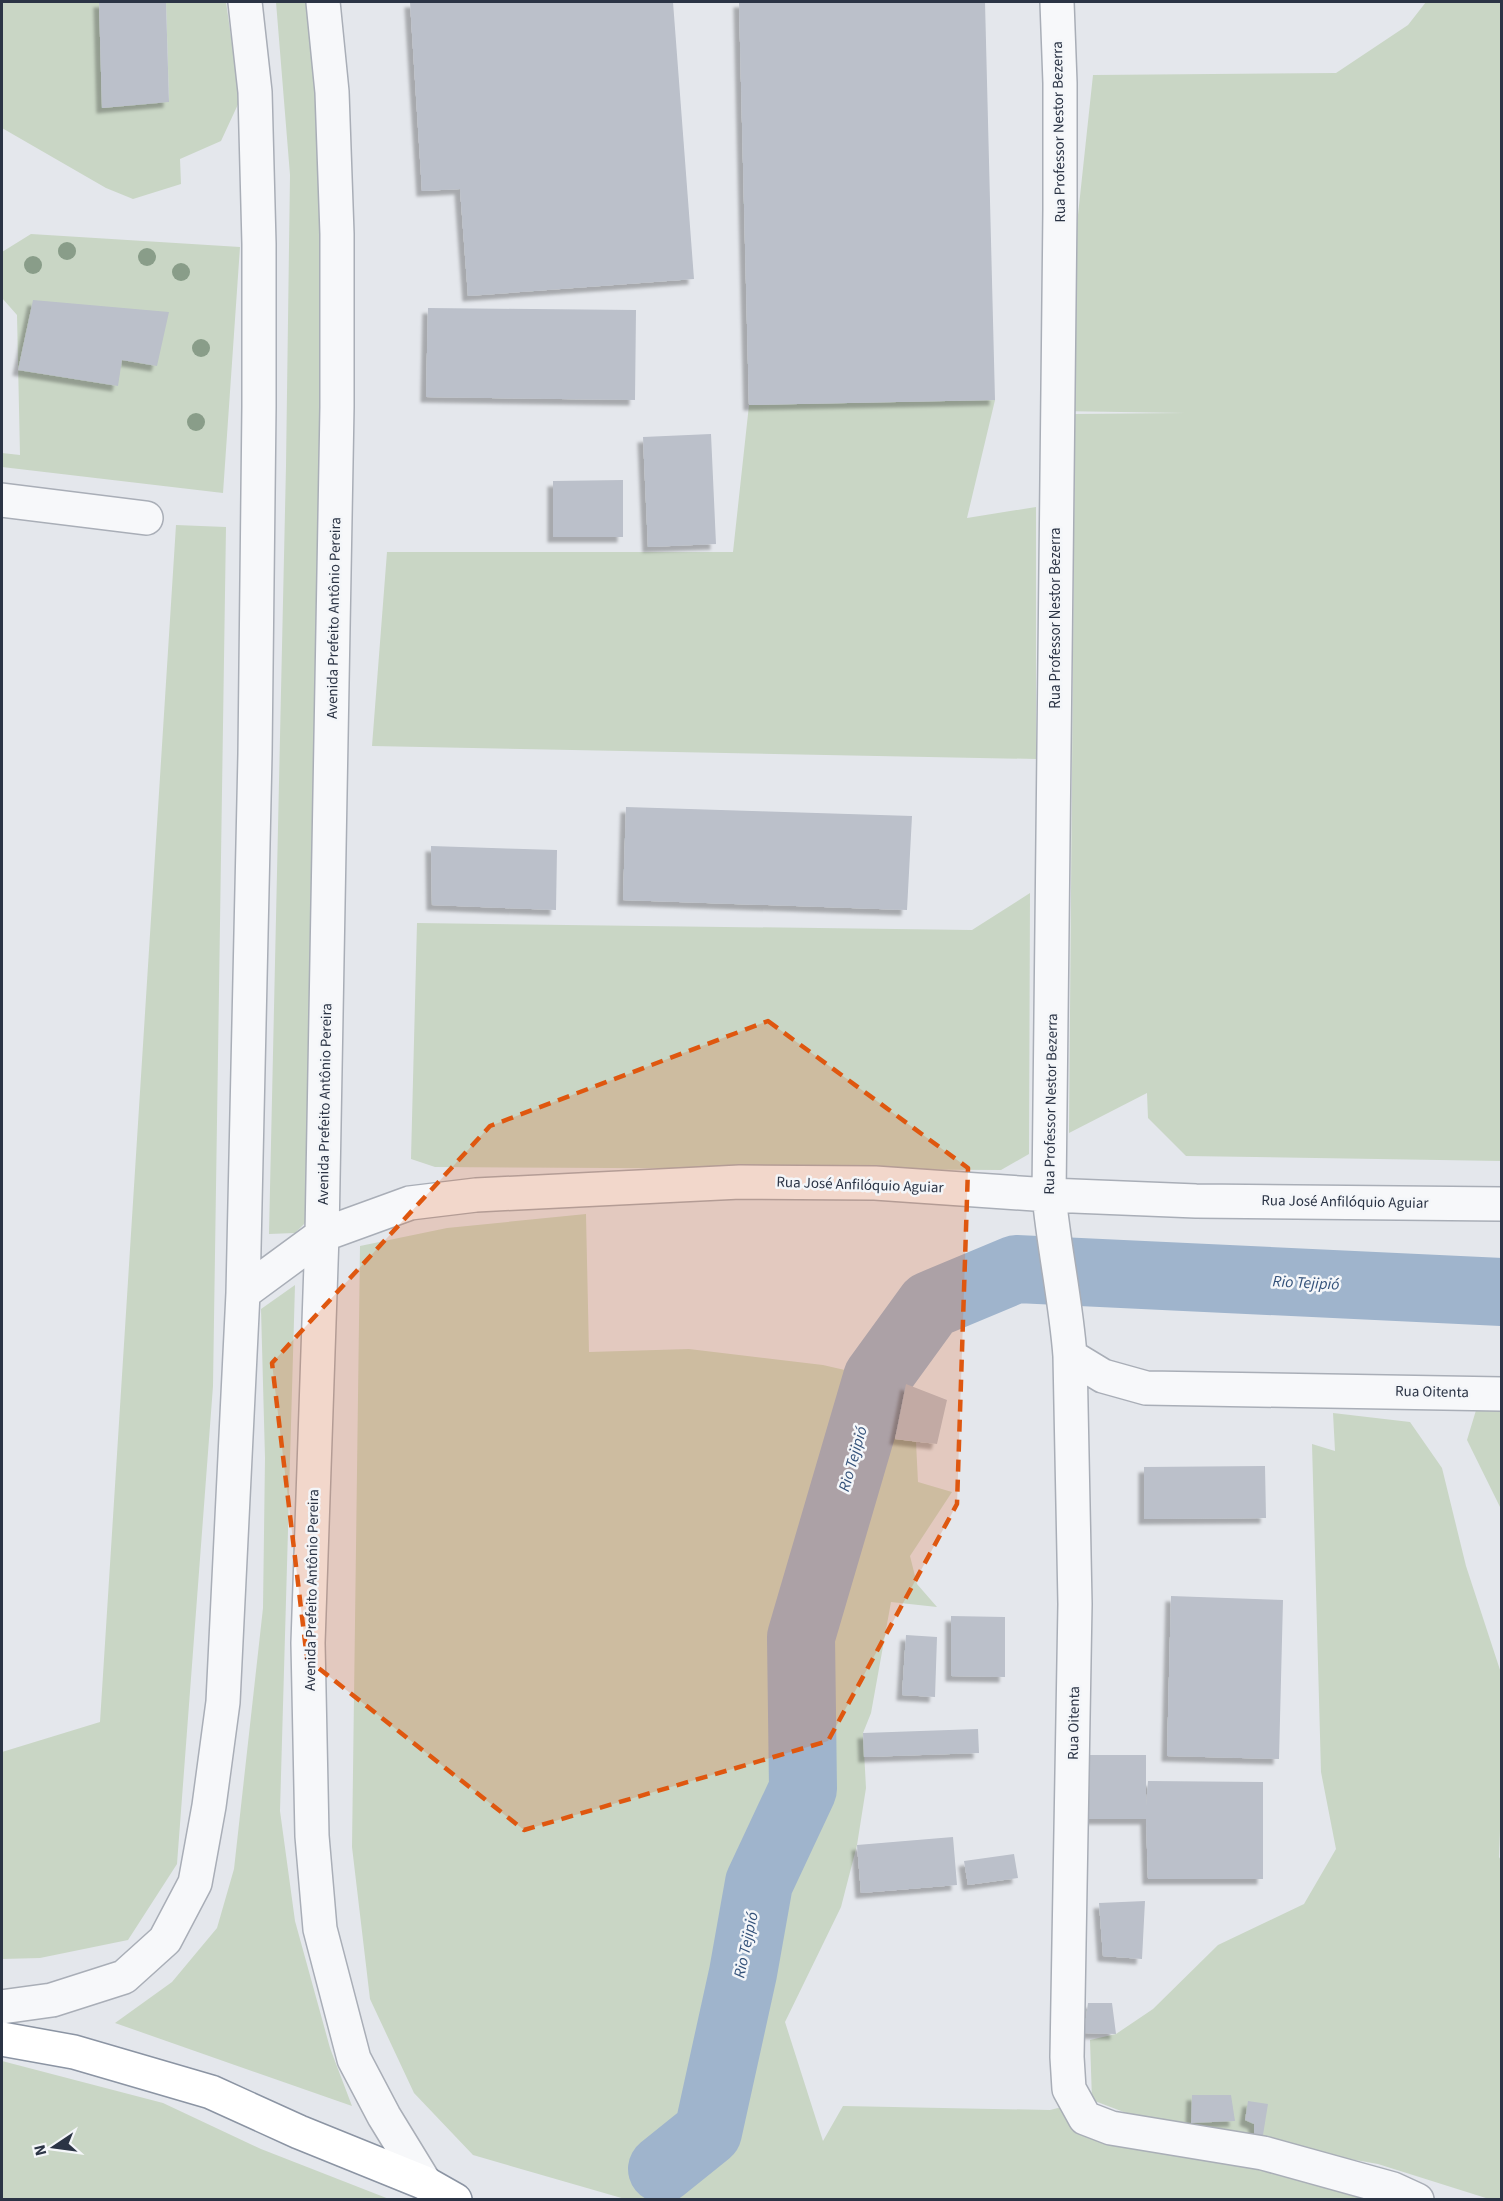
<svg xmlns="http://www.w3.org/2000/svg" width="1503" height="2201" viewBox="0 0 1503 2201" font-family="'Source Sans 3',sans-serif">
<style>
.green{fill:#c9d6c5}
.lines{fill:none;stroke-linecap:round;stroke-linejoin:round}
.river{stroke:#9fb4cc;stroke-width:68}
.building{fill:#bbc0ca;filter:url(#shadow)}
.minor-casing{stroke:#a9aeb7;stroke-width:36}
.highway-casing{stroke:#8b94a3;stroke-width:36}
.minor{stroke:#f7f8fa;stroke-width:33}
.highway{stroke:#fff;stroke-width:33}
.tree{fill:#899d89}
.marked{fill:#df570f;fill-opacity:0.2;stroke:#df570f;stroke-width:4.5;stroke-dasharray:12 8;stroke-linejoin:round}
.labels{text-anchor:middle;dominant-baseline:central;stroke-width:5;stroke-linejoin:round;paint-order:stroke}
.street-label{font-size:15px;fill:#2b3445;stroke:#f4f6f9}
.water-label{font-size:16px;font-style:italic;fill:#34527a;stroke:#f4f6f9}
</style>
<defs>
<filter id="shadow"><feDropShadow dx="-5.5" dy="5.5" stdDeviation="1.5" flood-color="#0004"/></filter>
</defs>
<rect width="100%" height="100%" fill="#e4e7ec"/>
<path class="green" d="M2,2H99L102,108L169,101L166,2H226L240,100L221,141L180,159L181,184L133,199L106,188L2,128Z
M276,2H310L326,254L320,646L305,1223L295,1233L269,1234L286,466L290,175Z
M1426,2H1501V1161L1186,1156L1148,1118L1147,1093L1069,1133L1075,414L1185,413L1057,411L1093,75L1336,73L1408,25Z
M31,234L240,247L223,493L2,467V453L20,455L17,315L2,298V252Z
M995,400L967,518L1036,507V759L372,746L387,552H733L749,405Z
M176,525L226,527L213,1386L177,1864L128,1940L40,1958L2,1959V1752L100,1722Z
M1030,893L1029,1154L1001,1170L435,1167L411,1159L417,923L972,930Z
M586,1214L589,1352L689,1349L823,1365L906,1384L895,1439L916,1442L918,1482L952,1492L910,1556L917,1584L937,1607L891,1602L871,1713L863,1733L866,1788L857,1845L841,1907L785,2022L823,2141L843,2106L1050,2110L1070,2105L1172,2147L1383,2199H625L473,2155L414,2093L370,1999L352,1847L360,1246L447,1228Z
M295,1285L280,1811L295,1921L330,2048L352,2106L115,2023L172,1982L217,1928L234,1869L263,1608L265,1458L261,1309Z
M1477,1407L1501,1409V1509L1467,1440Z
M1333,1413L1410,1422L1442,1468L1466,1566L1501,1673L1502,1778L1499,1857L1502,1862L1501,2199H1489L1378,2164L1161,2126L1092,2100L1090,2040L1116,2034L1153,2009L1218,1945L1304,1904L1336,1849L1321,1772L1312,1444L1335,1451Z
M2,2061L163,2103L261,2149L389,2199H2Z"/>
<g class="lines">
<path class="river" d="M662,2169L708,2132L743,1973L759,1883L803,1789L801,1637L877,1378L930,1305L1016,1269L1502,1292"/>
</g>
<path class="building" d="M99,2H166L169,102L102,108Z
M410,2H673L694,279L468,296L460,189L422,191Z
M739,2H985L995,400L749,405Z
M33,300L169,312L157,366L122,360L118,386L18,370Z
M428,308L636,310L635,400L426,397Z
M711,434L716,544L648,547L643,437Z
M623,480V537H553V481Z
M626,807L912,816L907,910L623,900Z
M431,846L557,850L556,910L432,905Z
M906,1384L947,1400L937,1444L895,1439Z
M1265,1466L1266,1518L1144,1519V1467Z
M1171,1596L1283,1600L1279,1759L1167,1756Z
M951,1616L1005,1617V1677L951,1676Z
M906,1635L937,1637L935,1697L902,1695Z
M978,1729L979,1753L864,1757L863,1733Z
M1088,1755H1146V1807L1148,1781L1263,1782V1879H1148L1146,1819H1088Z
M953,1837L957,1885L861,1893L857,1845Z
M1014,1854L1018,1878L968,1885L964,1861Z
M1145,1901L1142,1959L1103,1956L1099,1903Z
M1088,2003H1112L1116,2034L1084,2033Z
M1192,2095H1231L1235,2121L1191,2123Z
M1248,2101L1268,2104L1263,2135L1254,2137V2124L1245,2120Z"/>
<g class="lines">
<g class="minor-casing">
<path id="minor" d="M323,2L332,92L337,234V407L322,1235L308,1643L312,1836L320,1929L354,2059L384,2116L425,2183
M1057,2L1060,83V210L1049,1195C1054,1249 1066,1302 1070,1356L1103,1376L1146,1388L1502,1394
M2,500L146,518
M243,1293L322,1235L410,1203L476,1195L740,1182L875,1183L1049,1195L1196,1201L1502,1204
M1070,1356L1075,1604L1067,2057L1069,2089L1085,2118L1111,2128L1263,2153L1393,2189L1417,2200
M2,2007L52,2000L124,1977L165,1940L195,1883L209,1806L223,1702L243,1293L255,754L259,407V244L255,92L245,2"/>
</g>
<g class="highway-casing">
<path id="highway" d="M2,2039L74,2052L211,2092L299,2132L425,2183L455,2200"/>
</g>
<use href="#minor" class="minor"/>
<use href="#highway" class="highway"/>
</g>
<g class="tree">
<circle cx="67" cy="251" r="9"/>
<circle cx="147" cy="257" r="9"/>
<circle cx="33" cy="265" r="9"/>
<circle cx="181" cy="272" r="9"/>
<circle cx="201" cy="348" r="9"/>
<circle cx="196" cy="422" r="9"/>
</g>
<path class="marked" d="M768,1021L968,1168L957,1504L828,1741L524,1830L307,1659L272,1363L490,1126Z"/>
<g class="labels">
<g class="street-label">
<text transform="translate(1059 132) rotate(-91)">Rua Professor Nestor Bezerra</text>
<text transform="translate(334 618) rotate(-89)">Avenida Prefeito Antônio Pereira</text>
<text transform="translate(1055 618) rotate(-90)">Rua Professor Nestor Bezerra</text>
<text transform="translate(325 1104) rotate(-89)">Avenida Prefeito Antônio Pereira</text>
<text transform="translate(1051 1104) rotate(-89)">Rua Professor Nestor Bezerra</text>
<text transform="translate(860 1185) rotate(2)">Rua José Anfilóquio Aguiar</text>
<text transform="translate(1345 1202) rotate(1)">Rua José Anfilóquio Aguiar</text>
<text transform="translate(1432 1392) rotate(1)">Rua Oitenta</text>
<text transform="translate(312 1590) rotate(-89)">Avenida Prefeito Antônio Pereira</text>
<text transform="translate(1074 1723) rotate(-89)">Rua Oitenta</text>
</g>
<g class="water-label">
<text transform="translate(1306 1283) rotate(3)">Rio Tejipió</text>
<text transform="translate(853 1459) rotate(-74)">Rio Tejipió</text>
<text transform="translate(746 1945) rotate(-78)">Rio Tejipió</text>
</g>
</g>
<rect width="1503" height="2201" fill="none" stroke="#2b3445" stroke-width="6"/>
<g transform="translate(54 2147) rotate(257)" stroke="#f4f6f9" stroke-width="4.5" paint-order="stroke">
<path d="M0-4.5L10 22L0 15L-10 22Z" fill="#2b3445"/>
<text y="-9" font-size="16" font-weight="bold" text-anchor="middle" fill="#2b3445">N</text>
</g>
</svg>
